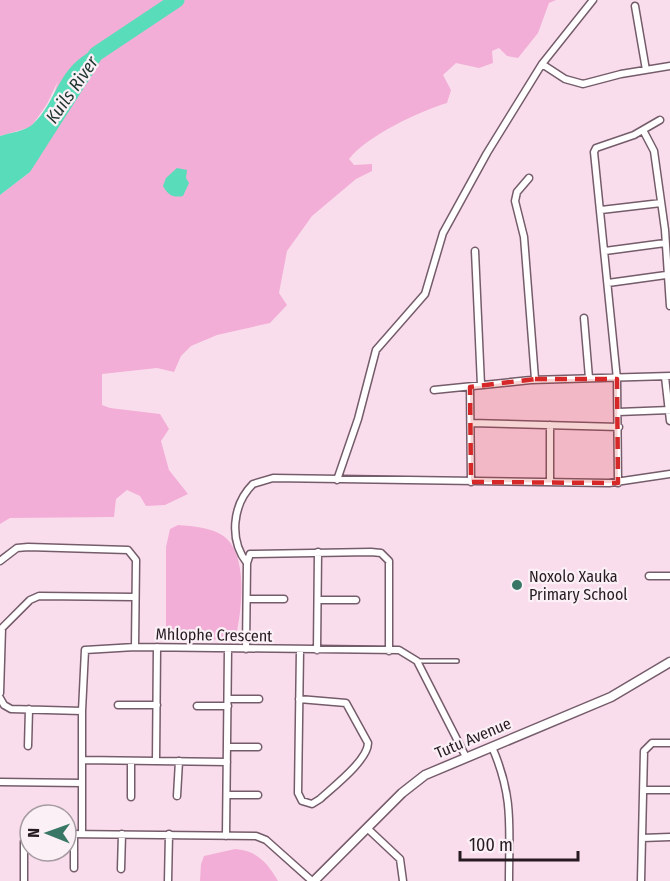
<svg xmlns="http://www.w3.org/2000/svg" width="670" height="881" viewBox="0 0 670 881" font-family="'Fira Sans Condensed',sans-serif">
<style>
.green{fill:#f2aed6}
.water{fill:#58dcb9}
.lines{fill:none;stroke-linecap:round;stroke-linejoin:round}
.river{stroke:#58dcb9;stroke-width:15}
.service-casing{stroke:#755c6a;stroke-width:6}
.minor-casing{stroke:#755c6a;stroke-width:9}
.tertiary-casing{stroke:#755c6a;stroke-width:11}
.service{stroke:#fff;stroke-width:3}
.minor{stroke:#fff;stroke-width:6}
.tertiary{stroke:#fff;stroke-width:8}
.marked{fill:#d62828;fill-opacity:0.2;stroke:#d62828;stroke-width:4.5;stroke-dasharray:12 8;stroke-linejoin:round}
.poi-dot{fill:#387765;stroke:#fbf0f6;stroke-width:2}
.labels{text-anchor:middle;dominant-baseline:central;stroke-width:4.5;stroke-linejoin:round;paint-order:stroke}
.poi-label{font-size:16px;fill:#261b21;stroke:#fbf0f6;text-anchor:start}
.street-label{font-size:16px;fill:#261b21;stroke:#fbf0f6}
.water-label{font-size:18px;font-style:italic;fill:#1e352e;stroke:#fbf0f6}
</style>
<rect width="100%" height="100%" fill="#fadded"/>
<path class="green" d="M0,0H556L549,3L538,33L518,58L507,56L499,48L492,51L493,63L479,68L456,63L443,75L451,90L447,103C418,112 367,136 349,159L354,165L372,164V171L356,179L312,216L287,251L279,293L287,305L270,323L217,335L191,346L181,356L174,372L157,368L102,374V405L110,408L160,414L169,429L161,441L169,470L188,494L165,505L146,506L140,496L127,490L116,499L114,517L10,518L0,524V195L30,172L58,81L47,104L31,127L0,136Z
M178,525C193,526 216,528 227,539C247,559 242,607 237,631C217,645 193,640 170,638L166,632V547L170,529Z
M235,849C256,850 268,863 278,881H200L201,864L204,856Z"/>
<path class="water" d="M95,49L101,55L94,72L30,172L0,195V136C9,133 25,131 32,125C59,100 55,69 95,49Z
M177,168L187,170L186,178L189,183L183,196C173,198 168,195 163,186L166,178Z"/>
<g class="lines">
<path class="river" d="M87,67L96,54L177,0"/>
<g class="service-casing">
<path id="service" d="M418,661H457"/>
</g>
<g class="minor-casing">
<path id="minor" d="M635,6L646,70
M542,64L565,79L583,84L621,74L670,66
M643,130L654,151L665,230L670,306
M529,178L517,192L515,201L524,237L535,379
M601,210L661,203
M475,251L481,385
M605,251L665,243
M608,283L666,275
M584,318L589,378
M665,377L670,421
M470,387L471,482
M434,390L531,380L670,376
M618,412L670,410
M471,423L619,427
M550,425V481
M337,480L358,419L376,350L425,294L443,233L487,153L542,64L593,0
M618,483L617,379L594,152L596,148L634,135L660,120
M0,561L17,548L28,547L128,550L136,560L135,647
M247,563C229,540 232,505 253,484L273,478L609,483L670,474
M649,576H670
M247,599H284
M318,600H356
M246,649L247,563L250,554L371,552L381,553L389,561V651
M317,650L318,552
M0,693L2,628L30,600L39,596L135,597
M0,698L4,705L11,709L82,711
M228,699H259
M299,699L346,703L368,743C368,760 333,787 320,799L312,804L302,801L298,793L300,650
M118,705H157
M197,706H228
M28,746L29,709
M227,747H258
M492,747C514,797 509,828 509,881
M83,760L227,762
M131,761V797
M156,761L157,647
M0,782L82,783
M643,790H670
M227,795H258
M177,796L179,761
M367,828L400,859L403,881
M66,834L256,836L266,840L312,881
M82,834V711L85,650L135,647L399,650L417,661L466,757
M226,836L228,649
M642,838L670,837
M74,868V834
M121,869L122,834
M24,881V842L30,835
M168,881L169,834
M641,881L644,751L652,743H670"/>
</g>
<g class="tertiary-casing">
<path id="tertiary" d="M314,881L402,793L425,775L611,697L670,662"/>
</g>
<use href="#service" class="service"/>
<use href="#minor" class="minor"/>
<use href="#tertiary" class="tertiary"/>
</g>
<path class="marked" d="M535,379H617L618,483L471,482L470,387Z"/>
<circle class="poi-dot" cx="517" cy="585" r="6"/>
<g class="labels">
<g class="poi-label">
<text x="529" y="576">Noxolo Xauka<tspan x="529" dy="18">Primary School</tspan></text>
</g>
<g class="street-label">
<text transform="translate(214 635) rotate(1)">Mhlophe Crescent</text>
<text transform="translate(473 738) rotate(-23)">Tutu Avenue</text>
</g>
<g class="water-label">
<text transform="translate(72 90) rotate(-55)">Kuils River</text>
</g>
</g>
<g transform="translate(48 833) rotate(271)"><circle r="28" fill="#fbf0f6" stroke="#a69ba1" stroke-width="1.5"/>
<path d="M0-4.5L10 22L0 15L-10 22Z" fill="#387765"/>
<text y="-9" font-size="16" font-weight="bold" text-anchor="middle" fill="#261b21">N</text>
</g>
<path d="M460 851v9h118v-9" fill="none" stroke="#261b21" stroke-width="3"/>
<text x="469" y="851" font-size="18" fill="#261b21" stroke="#fbf0f6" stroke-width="4.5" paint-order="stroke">100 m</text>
</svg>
